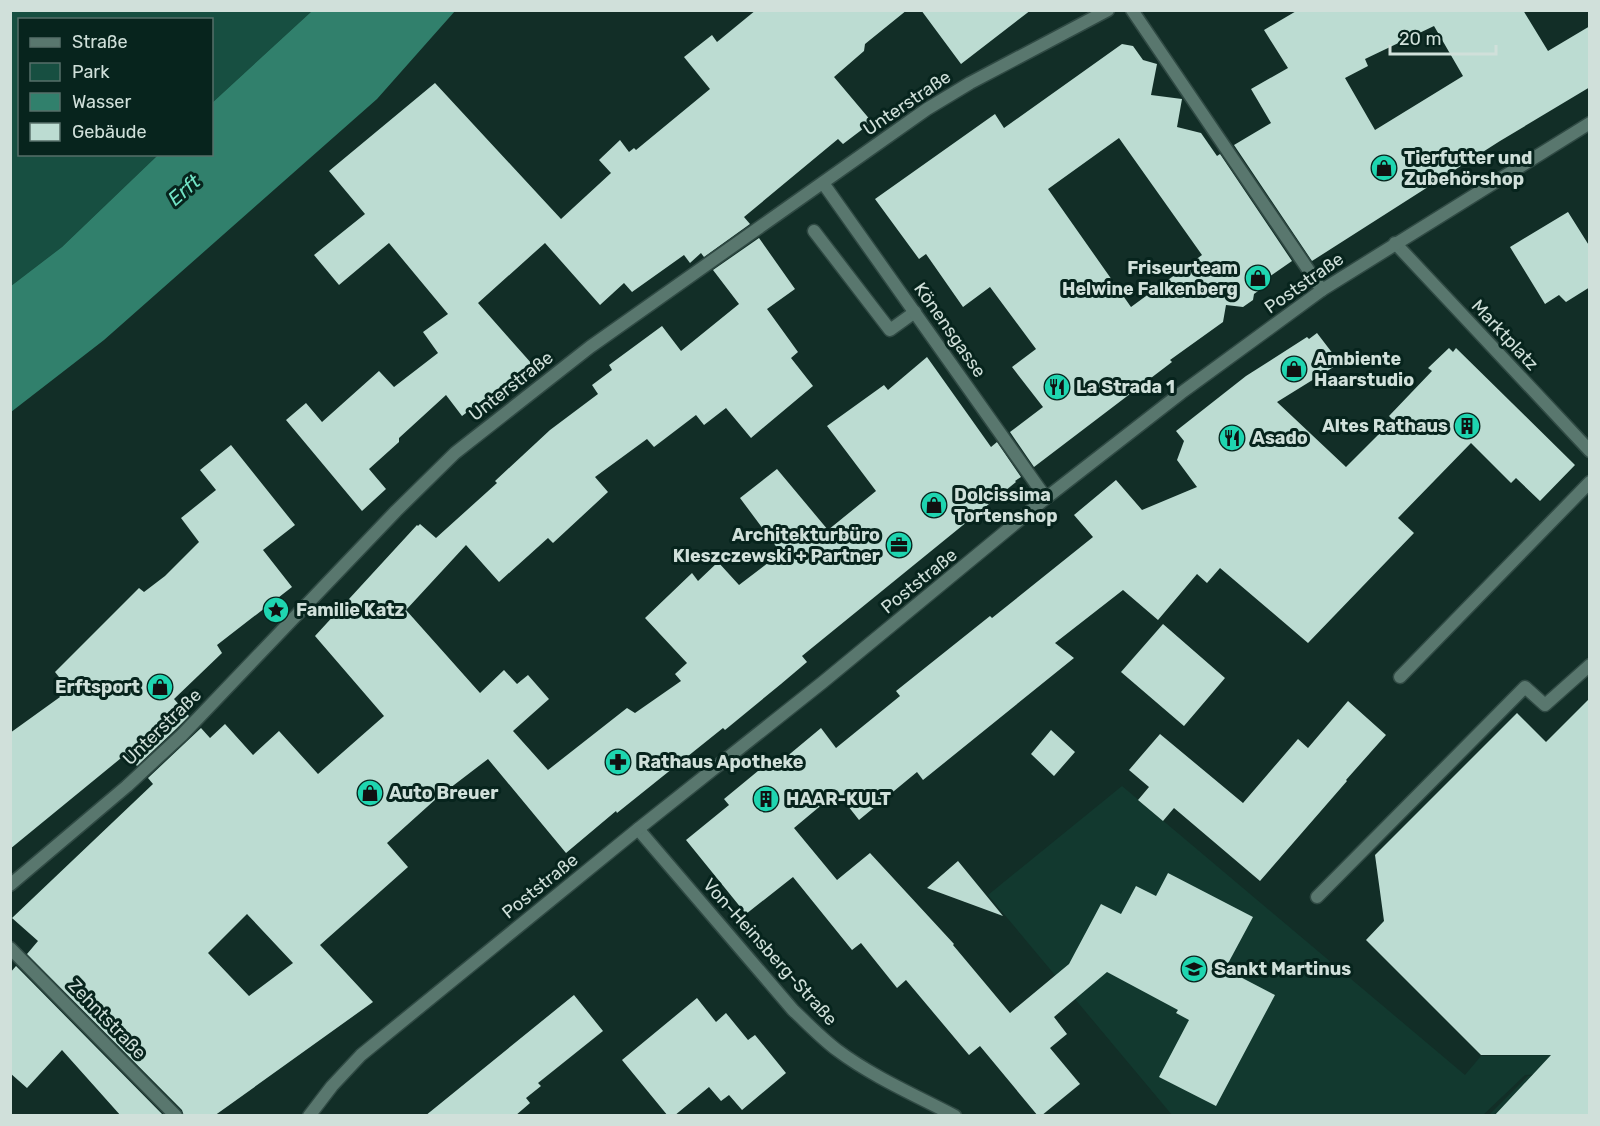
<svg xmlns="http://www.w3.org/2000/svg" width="1600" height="1126" viewBox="0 0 1600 1126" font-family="Rubik,sans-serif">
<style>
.built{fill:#12392f}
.green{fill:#174f41}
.water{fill:#31806c}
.building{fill:#bcdcd2;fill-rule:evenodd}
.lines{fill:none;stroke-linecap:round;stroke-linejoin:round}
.service-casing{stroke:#304a44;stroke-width:15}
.minor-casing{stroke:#304a44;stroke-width:15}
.tertiary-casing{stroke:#304a44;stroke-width:15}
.service{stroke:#59776e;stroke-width:12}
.minor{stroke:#59776e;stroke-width:12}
.tertiary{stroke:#59776e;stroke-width:12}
.labels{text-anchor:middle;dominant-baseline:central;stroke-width:6;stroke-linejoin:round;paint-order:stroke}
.street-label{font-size:18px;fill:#d0e0da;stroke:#07241d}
.poi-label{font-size:18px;font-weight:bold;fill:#d0e0da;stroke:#07241d;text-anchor:start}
.water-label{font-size:20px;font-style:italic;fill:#72e3c5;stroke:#07241d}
</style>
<rect width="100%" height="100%" fill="#122e27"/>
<path class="built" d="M1122,786L1465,1075L1481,1056L1576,1055L1589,1042V1066L1583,1073H1585L1589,1069V1115H1489L1528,1076L1581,1072L1525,1075L1483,1115H1172L988,895Z"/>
<path class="green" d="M11,11H312L212,103V20H20V154L158,155L62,247L11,286Z"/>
<path class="water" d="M312,11H455L377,99L104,340L11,412V286L62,247L158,155L212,154V103Z"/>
<path class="building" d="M756,10H907L865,44L864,51L834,77L872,122L843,144L838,139L744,217L750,224L704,257L701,253L690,263L684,255L632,292L624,283L600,305L545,243L478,303L532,364L462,416L446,395L399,438V442L369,469L386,489L362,511L286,420L306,403L322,422L379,371L394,387L438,353L423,332L448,314L389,243L339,285L314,255L365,214L329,171L435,83L561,219L611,173L599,160L620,140L629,152L634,148L636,150L710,89L684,57L712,35L717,42Z
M921,10H1031L961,64Z
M1298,10H1523L1548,51L1590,26V87L1500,141L1312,261L1234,145L1271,123L1251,89L1288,68L1264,30ZM1434,26L1463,76L1375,130L1345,78L1368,66L1365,59Z
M1122,44L1133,46L1143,60L1157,64L1151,95L1182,99L1177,127L1201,133L1217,156L1220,154L1292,261L1266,279L1265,286L1254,294L1253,300L1243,307L1226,305L1223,322L1170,360L1172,362L1034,467L1010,432L1043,407L1012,367L1036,349L990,287L963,307L926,254L919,259L875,199L995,114L1004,128ZM1119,138L1202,255L1131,307L1048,189Z
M1568,212L1590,247V287L1566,302L1559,295L1545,304L1510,247Z
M759,238L795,289L767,309L798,352L791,358L813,386L751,438L726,408L704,425L696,415L654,447L647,439L595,477L608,492L553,543L548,538L499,582L466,545L406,610L480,693L504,670L517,684L528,675L549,699L513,731L548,770L627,708L635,713L681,681L675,674L687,663L645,618L692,573L698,581L718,562L739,585L781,553L740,498L777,469L828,530L876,491L827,426L884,385L888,390L927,357L991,447L997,442L1021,477L1015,481L1016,482L802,656L807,662L781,684L725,730L723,728L617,813L616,811L566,853L488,759L437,798L387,843L408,867L320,945L373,1002L214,1116H184L182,1110L27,954L38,941L12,918L153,784L148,778L201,728L210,738L225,724L253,755L279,731L318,774L384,716L315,636L417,525L418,526L420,524L436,538L497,483L495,481L550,430L598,394L592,385L612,370L609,365L662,326L681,351L739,304L713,270ZM247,914L293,963L249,996L208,953Z
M1317,333L1340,363L1277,402L1346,467L1393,420L1389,416L1432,371L1428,368L1449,348L1453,352L1456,348L1575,465L1540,501L1516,478L1511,483L1471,443L1398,518L1414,533L1308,643L1220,568L1207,583L1197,574L1158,620L1123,590L1055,643L1074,658L923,780L917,772L859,820L837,792L794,828L837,880L870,853L954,944L953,945L1010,1013L1069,964L1101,904L1121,914L1136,886L1156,896L1168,873L1253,917L1225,969L1275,995L1216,1106L1159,1077L1189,1020L1176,1013L1178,1010L1107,972L1054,1017L1067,1034L1050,1048L1080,1084L1041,1116H1038L980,1046L969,1055L906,980L897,988L861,943L852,950L793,877L746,914L686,840L729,805L724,799L775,757L779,763L821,728L836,748L900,696L896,691L990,616L992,618L1093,537L1074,515L1116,480L1142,510L1197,487L1177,460L1184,441L1176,431L1246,376L1307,337L1309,339Z
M231,445L295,525L263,550L292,587L217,645L222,653L174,699L189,716L176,729L137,766L126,754L10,849V733L60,697L55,690L63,682L55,672L139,588L144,592L165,576L199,542L181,518L216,490L200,470Z
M1163,624L1225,678L1184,726L1121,672Z
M1590,698V1116H1494L1551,1055H1481L1366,940L1384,921L1375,855L1517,713L1546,742Z
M1348,701L1386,735L1346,780L1347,781L1260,881L1174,808L1163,821L1138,800L1149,787L1129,770L1160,734L1243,803L1298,739L1308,748Z
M1051,730L1075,752L1054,776L1031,754Z
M958,861L1003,916L927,888Z
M16,966L164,1116H121L62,1050L27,1088L10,1073V973Z
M574,995L603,1031L538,1083L541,1086L526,1098L530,1103L515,1116H425Z
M697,998L716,1022L726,1013L748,1040L755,1035L786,1073L742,1110L729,1095L721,1101L709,1087L674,1116H668L622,1060Z"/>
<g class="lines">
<g class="service-casing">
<path id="service" d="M1132,10L1322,290
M814,231L890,330L915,312
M1400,677L1590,482
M1317,897L1525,687L1545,705L1590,665"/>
</g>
<g class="minor-casing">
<path id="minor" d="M823,183L1046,498
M1395,243L1590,451
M638,829L793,1010C807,1023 821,1038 837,1050C873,1077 915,1095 955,1116
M10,885L127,786L182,735L396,511L455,453L590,347L927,109L970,83L1108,10
M10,948L176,1116"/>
</g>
<g class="tertiary-casing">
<path id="tertiary" d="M309,1116L332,1086L361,1055L638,829L823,682L1046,498L1181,393L1322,290L1590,123"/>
</g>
<use href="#service" class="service"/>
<use href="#minor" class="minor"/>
<use href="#tertiary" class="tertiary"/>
</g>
<defs>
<g id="shop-disc" transform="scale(1.35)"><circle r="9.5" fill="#1fd5b0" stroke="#07241d"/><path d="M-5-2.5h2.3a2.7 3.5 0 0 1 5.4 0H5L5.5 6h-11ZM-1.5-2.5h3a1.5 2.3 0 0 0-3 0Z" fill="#111"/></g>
<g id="restaurant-disc" transform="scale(1.35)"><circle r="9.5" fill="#1fd5b0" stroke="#07241d"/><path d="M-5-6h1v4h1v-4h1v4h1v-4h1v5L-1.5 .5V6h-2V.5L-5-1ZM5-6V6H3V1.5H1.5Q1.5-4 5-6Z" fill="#111"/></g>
<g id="building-disc" transform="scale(1.35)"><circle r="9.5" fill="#1fd5b0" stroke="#07241d"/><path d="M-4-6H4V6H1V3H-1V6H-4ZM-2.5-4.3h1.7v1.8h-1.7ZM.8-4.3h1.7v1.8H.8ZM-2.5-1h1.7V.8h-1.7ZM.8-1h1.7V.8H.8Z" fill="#111"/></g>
<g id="office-disc" transform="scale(1.35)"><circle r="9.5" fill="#1fd5b0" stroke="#07241d"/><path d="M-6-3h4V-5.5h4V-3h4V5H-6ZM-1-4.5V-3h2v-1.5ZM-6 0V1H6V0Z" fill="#111"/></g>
<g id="sight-disc" transform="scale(1.35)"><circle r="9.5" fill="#1fd5b0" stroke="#07241d"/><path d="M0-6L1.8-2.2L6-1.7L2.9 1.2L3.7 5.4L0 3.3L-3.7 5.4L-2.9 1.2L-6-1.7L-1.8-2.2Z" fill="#111"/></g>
<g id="pharmacy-disc" transform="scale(1.35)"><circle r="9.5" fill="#1fd5b0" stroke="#07241d"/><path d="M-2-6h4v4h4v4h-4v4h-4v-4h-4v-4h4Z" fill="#111"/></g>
<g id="school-disc" transform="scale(1.35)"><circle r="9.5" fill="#1fd5b0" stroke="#07241d"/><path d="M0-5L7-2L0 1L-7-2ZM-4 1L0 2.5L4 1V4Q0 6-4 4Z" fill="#111"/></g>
</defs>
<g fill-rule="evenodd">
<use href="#shop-disc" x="1384" y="168"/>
<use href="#shop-disc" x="1258" y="278"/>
<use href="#shop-disc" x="1294" y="369"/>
<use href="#restaurant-disc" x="1057" y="387"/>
<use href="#building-disc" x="1467" y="426"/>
<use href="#restaurant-disc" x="1232" y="438"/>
<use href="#shop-disc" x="934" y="505"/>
<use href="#office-disc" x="899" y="545"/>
<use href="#sight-disc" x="276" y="610"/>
<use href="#shop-disc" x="160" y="687"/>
<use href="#pharmacy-disc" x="618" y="762"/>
<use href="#shop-disc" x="370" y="793"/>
<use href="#building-disc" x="766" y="799"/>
<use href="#school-disc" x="1194" y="969"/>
</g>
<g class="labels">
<g class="street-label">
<text transform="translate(907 103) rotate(-34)">Unterstraße</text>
<text transform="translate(1304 283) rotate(-35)">Poststraße</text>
<text transform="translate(950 330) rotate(55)">Könensgasse</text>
<text transform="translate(1505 335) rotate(47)">Marktplatz</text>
<text transform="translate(511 386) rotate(-38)">Unterstraße</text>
<text transform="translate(919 581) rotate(-39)">Poststraße</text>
<text transform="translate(162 727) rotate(-44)">Unterstraße</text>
<text transform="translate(540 886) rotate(-39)">Poststraße</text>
<text transform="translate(770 952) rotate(48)">Von-Heinsberg-Straße</text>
<text transform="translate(107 1019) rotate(46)">Zehntstraße</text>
</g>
<g class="poi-label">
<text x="1404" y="158">Tierfutter und<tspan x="1404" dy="21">Zubehörshop</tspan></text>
<text x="1238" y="268" text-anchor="end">Friseurteam<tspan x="1238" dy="21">Helwine Falkenberg</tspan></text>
<text x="1314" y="359">Ambiente<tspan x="1314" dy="21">Haarstudio</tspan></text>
<text x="1076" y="387">La Strada 1</text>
<text x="1448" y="426" text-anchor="end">Altes Rathaus</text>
<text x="1252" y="438">Asado</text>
<text x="954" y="495">Dolcissima<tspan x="954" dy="21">Tortenshop</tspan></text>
<text x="880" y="535" text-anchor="end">Architekturbüro<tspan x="880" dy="21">Kleszczewski + Partner</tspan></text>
<text x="296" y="610">Familie Katz</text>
<text x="140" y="687" text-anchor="end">Erftsport</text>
<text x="638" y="762">Rathaus Apotheke</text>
<text x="389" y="793">Auto Breuer</text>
<text x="786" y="799">HAAR-KULT</text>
<text x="1214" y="969">Sankt Martinus</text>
</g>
<g class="water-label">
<text transform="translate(184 190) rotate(-41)">Erft</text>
</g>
</g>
<rect width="1600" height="1126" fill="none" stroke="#d0e0da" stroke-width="24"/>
<rect x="18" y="18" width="195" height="138" fill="#07241d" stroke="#576f69" stroke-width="1.5"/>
<rect x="30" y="38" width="30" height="9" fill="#59776e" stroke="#576f69" stroke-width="1.5"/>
<text x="72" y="48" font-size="18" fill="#d0e0da">Straße</text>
<rect x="30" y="63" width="30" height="18" fill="#174f41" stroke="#576f69" stroke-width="1.5"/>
<text x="72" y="78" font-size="18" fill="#d0e0da">Park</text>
<rect x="30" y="93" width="30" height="18" fill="#31806c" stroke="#576f69" stroke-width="1.5"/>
<text x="72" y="108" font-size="18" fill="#d0e0da">Wasser</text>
<rect x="30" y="123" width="30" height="18" fill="#bcdcd2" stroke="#576f69" stroke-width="1.5"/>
<text x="72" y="138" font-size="18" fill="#d0e0da">Gebäude</text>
<path d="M1390 45v9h106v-9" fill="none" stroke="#d0e0da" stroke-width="3"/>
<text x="1399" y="45" font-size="18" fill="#d0e0da" stroke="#07241d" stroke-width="4.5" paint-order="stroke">20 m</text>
</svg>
